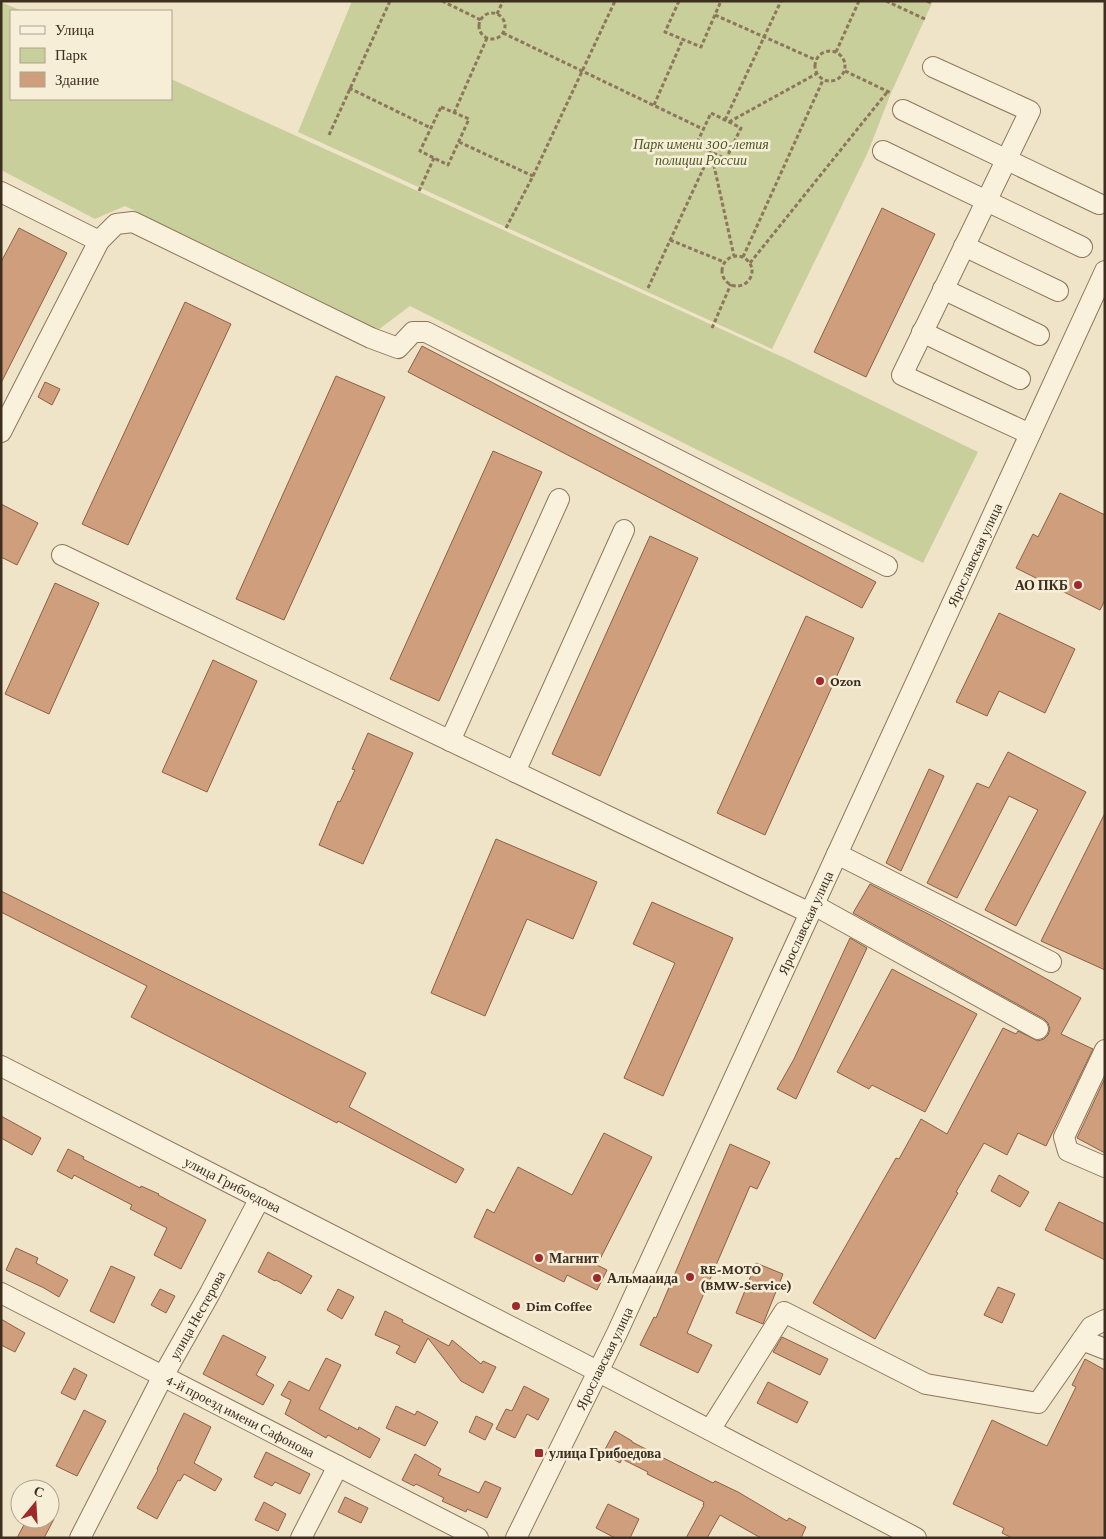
<svg xmlns="http://www.w3.org/2000/svg" width="1106" height="1539" viewBox="0 0 1106 1539" font-family="'Crimson Pro',serif">
<style>
.green{fill:#c9cf9b}
.building{fill:#cf9f7d;stroke:#8d5f41}
.lines{fill:none;stroke-linecap:round;stroke-linejoin:round}
.minor-casing{stroke:#8d765c;stroke-width:22}
.path{stroke:#8d765c;stroke-width:3;stroke-dasharray:4 2.5;stroke-linecap:butt}
.minor{stroke:#faf1dc;stroke-width:20}
.poi-dot{fill:#9e2a2b;stroke:#f7eed8;stroke-width:2}
.labels{text-anchor:middle;dominant-baseline:central;stroke-width:5;stroke-linejoin:round;paint-order:stroke}
.park-label{font-size:14px;font-style:italic;fill:#4d5a26;stroke:#f7eed8}
.street-label{font-size:14px;fill:#3d2e20;stroke:#f7eed8}
.poi-label{font-size:14px;font-weight:bold;fill:#3d2e20;stroke:#f7eed8;text-anchor:start}
</style>
<rect width="100%" height="100%" fill="#f0e4c8"/>
<path class="green" d="M352,1H933L891,93L868,152L772,349L298,132Z
M1,2L22,11H11V99H171V79L787,359L978,452L923,563L410,306L378,330L125,206L95,219L1,170Z"/>
<path class="building" d="M882,208L935,234L866,377L814,352Z
M19,228L67,253L1,383V262Z
M185,302L231,324L128,545L82,524Z
M422,346L876,582L862,608L408,372Z
M336,376L385,397L284,620L236,599Z
M45,382L60,389L52,405L38,397Z
M493,451L542,472L439,701L390,679Z
M1060,493L1105,515V600L1100,610L1016,568L1033,534L1038,537Z
M1,504L38,523L17,565L1,557Z
M650,536L698,558L600,776L552,754Z
M55,583L99,603L49,714L5,694Z
M999,613L1075,649L1045,713L999,691L987,716L956,702Z
M806,616L854,638L765,835L717,813Z
M213,660L257,681L207,792L162,772Z
M368,733L413,753L363,864L319,845L338,801L340,802L355,770L352,769Z
M1008,752L1086,792L1016,926L985,910L1038,810L1009,796L957,898L927,883L977,783L989,788Z
M929,769L944,776L901,871L886,863Z
M1105,813V970L1041,941Z
M496,839L597,882L573,939L527,919L485,1016L431,993Z
M870,884L936,918L1081,998L1061,1034L1093,1049L1046,1146L1018,1133L1007,1155L984,1143L956,1192L958,1193L875,1339L813,1303L896,1158L899,1159L921,1119L947,1134L1003,1028L1016,1034L1018,1031L1038,1041L1044,1039L1048,1035L1050,1029L1048,1023L1044,1019L853,913Z
M1,891L366,1073L349,1107L464,1169L456,1183L338,1121L337,1123L131,1017L147,986L1,912Z
M652,902L733,938L663,1096L624,1078L675,963L633,944Z
M850,938L867,948L796,1099L777,1089L794,1059Z
M892,969L977,1014L925,1112L872,1085L869,1089L837,1072Z
M1105,1078V1153L1077,1138Z
M1,1116L41,1138L32,1155L1,1138Z
M604,1133L652,1157L597,1265L607,1270L597,1290L567,1275L564,1282L474,1237L487,1209L494,1213L518,1167L572,1195Z
M730,1144L770,1162L757,1189L750,1186L687,1333L712,1345L698,1373L640,1345L654,1317L656,1318Z
M68,1149L84,1157L83,1159L140,1188L141,1186L159,1194L158,1195L206,1220L181,1269L154,1255L167,1228L130,1209L132,1205L74,1175L72,1179L57,1171Z
M999,1175L1029,1192L1020,1207L991,1191Z
M1059,1202L1105,1224V1260L1045,1230Z
M16,1248L38,1258L36,1263L68,1280L59,1297L44,1288L6,1270Z
M268,1252L312,1276L301,1294L276,1280L275,1281L258,1272Z
M756,1263L783,1274L763,1324L736,1313Z
M111,1266L135,1277L114,1323L90,1311Z
M998,1287L1015,1294L1002,1323L984,1315Z
M160,1289L175,1296L166,1313L151,1305Z
M338,1289L354,1297L342,1319L327,1310Z
M385,1311L403,1320L402,1322L449,1346L452,1340L481,1364L483,1361L496,1367L483,1393L461,1381L428,1338L415,1363L396,1353L400,1346L375,1335Z
M1,1319L25,1333L15,1352L1,1345Z
M223,1335L266,1357L256,1375L274,1385L263,1405L203,1374Z
M782,1337L828,1359L820,1375L773,1352Z
M326,1358L341,1365L319,1409L358,1430L359,1427L380,1439L370,1458L328,1435L326,1438L285,1414L291,1400L281,1395L289,1381L309,1391Z
M1085,1359L1105,1370V1538H1012L1002,1533L1004,1528L953,1504L992,1420L1047,1446L1076,1387L1072,1385Z
M74,1368L87,1375L75,1400L61,1393Z
M768,1382L808,1402L797,1423L757,1403Z
M524,1386L549,1399L538,1420L527,1414L515,1438L496,1429L506,1409L512,1411Z
M396,1406L415,1415L417,1411L438,1422L425,1446L386,1428Z
M84,1410L106,1421L77,1476L56,1466Z
M184,1413L211,1427L194,1463L222,1479L215,1491L184,1474L180,1481L178,1480L157,1519L137,1508L158,1470L157,1469Z
M476,1416L493,1424L485,1440L469,1432Z
M615,1431L632,1441V1442L713,1483L715,1481L738,1492L787,1521L789,1518L806,1527L801,1538H761L720,1515L707,1538H686L704,1505H703L704,1502L647,1474L648,1472L622,1459L620,1463L603,1453Z
M266,1452L310,1474L300,1494L275,1482L272,1486L254,1477Z
M415,1454L441,1469L438,1475L479,1493L485,1481L501,1488L487,1518L467,1509L466,1512L442,1501L444,1498L416,1484L414,1486L402,1480Z
M345,1497L368,1508L361,1523L338,1512Z
M264,1502L286,1514L278,1531L255,1520Z
M608,1504L639,1519L630,1538H615L596,1528Z
M27,1519H54L44,1538H17Z"/>
<g class="lines">
<g class="minor-casing">
<g id="minor">
<path d="M933,67L1030,111L902,375L1030,434"/>
<path d="M903,110L1099,204"/>
<path d="M883,151L1082,247"/>
<path d="M1,192L99,241"/>
<path d="M964,246L1058,291"/>
<path d="M943,289L1039,335"/>
<path d="M922,332L1020,379"/>
<path d="M1,432L99,241L116,224L133,222L371,338L398,348L413,332H426L887,566"/>
<path d="M62,555L810,913"/>
<path d="M450,741L559,499"/>
<path d="M515,772L624,530"/>
<path d="M837,854L1051,962"/>
<path d="M814,905L1038,1029"/>
<path d="M1105,1050L1064,1137L1068,1151L1105,1167"/>
<path id="s1" d="M1,1066L574,1359L916,1538"/>
<path id="s2" d="M1,1293L478,1538"/>
<path d="M1082,1340L1105,1349"/>
<path d="M710,1430L784,1312L926,1384L1038,1403L1091,1327L1105,1320"/>
<path id="s3" d="M80,1538L163,1376L210,1293L260,1198"/>
<path d="M301,1538L338,1466"/>
<path id="s4" d="M516,1538L617,1333L1105,271"/>
</g>
</g>
<path class="path" d="M442,1L481,20
M679,1L665,32L701,47L721,1
M886,1L925,19
M927,1L932,3
M479 26a13 13 0 1 1 26 0a13 13 0 1 1-26 0Z
M497,14L503,1
M715,15L816,60
M503,33L703,129
M815 66a15 15 0 1 1 30 0a15 15 0 1 1-30 0Z
M836,52L859,1
M845,71L891,93
M349,88L431,128
M654,105L683,39
M441,107L469,119L448,165L420,151Z
M454,113L487,38
M711,113L741,128L726,159L696,145Z
M725,120L781,1
M729,122L816,74
M329,135L390,1
M459,142L533,176
M711,152L734,256
M419,191L434,158
M506,228L533,176L615,1
M670,240L724,262
M722 271a15 15 0 1 1 30 0a15 15 0 1 1-30 0Z
M743,257L823,80
M750,263L888,91
M648,288L711,152
M712,328L731,284"/>
<use href="#minor" class="minor"/>
</g>
<g class="poi-dot">
<circle cx="1078" cy="585" r="5"/>
<circle cx="820" cy="681" r="5"/>
<circle cx="539" cy="1258" r="5"/>
<circle cx="690" cy="1277" r="5"/>
<circle cx="597" cy="1278" r="5"/>
<circle cx="516" cy="1306" r="5"/>
<rect x="534" y="1448" width="10" height="10" rx="2.5"/>
</g>
<g class="labels">
<g class="park-label">
<text x="701" y="144">Парк имени 300-летия<tspan x="701" dy="16">полиции России</tspan></text>
</g>
<g class="street-label">
<text stroke="none"><textPath href="#s4" startOffset="1085">Ярославская улица</textPath></text>
<text stroke="none"><textPath href="#s4" startOffset="680">Ярославская улица</textPath></text>
<text stroke="none"><textPath href="#s1" startOffset="260">улица Грибоедова</textPath></text>
<text stroke="none"><textPath href="#s3" startOffset="252">улица Нестерова</textPath></text>
<text stroke="none"><textPath href="#s4" startOffset="200">Ярославская улица</textPath></text>
<text stroke="none"><textPath href="#s2" startOffset="269">4-й проезд имени Сафонова</textPath></text>
</g>
<g class="poi-label">
<text x="1068" y="585" text-anchor="end">АО ПКБ</text>
<text x="830" y="681">Ozon</text>
<text x="549" y="1258">Магнит</text>
<text x="700" y="1269">RE-MOTO<tspan x="700" dy="16">(BMW-Service)</tspan></text>
<text x="607" y="1278">Альмааида</text>
<text x="526" y="1306">Dim Coffee</text>
<text x="549" y="1453">улица Грибоедова</text>
</g>
</g>
<rect width="1106" height="1539" fill="none" stroke="#3d2e20" stroke-width="5"/>
<rect x="10" y="10" width="162" height="90" fill="#f7eed8" stroke="#ada18e"/>
<rect x="20" y="26" width="25" height="8" fill="#faf1dc" stroke="#ada18e"/>
<text x="55" y="35" font-size="15" fill="#3d2e20">Улица</text>
<rect x="20" y="48" width="25" height="15" fill="#c9cf9b" stroke="#ada18e"/>
<text x="55" y="60" font-size="15" fill="#3d2e20">Парк</text>
<rect x="20" y="72" width="25" height="15" fill="#cf9f7d" stroke="#ada18e"/>
<text x="55" y="85" font-size="15" fill="#3d2e20">Здание</text>
<g transform="translate(35 1504) rotate(18)"><circle r="24" fill="#f7eed8" stroke="#ada18e"/>
<path d="M0-4L9 19L0 12L-9 19Z" fill="#9e2a2b"/>
<text y="-8" font-size="14" font-weight="bold" text-anchor="middle" fill="#3d2e20">С</text>
</g>
</svg>
